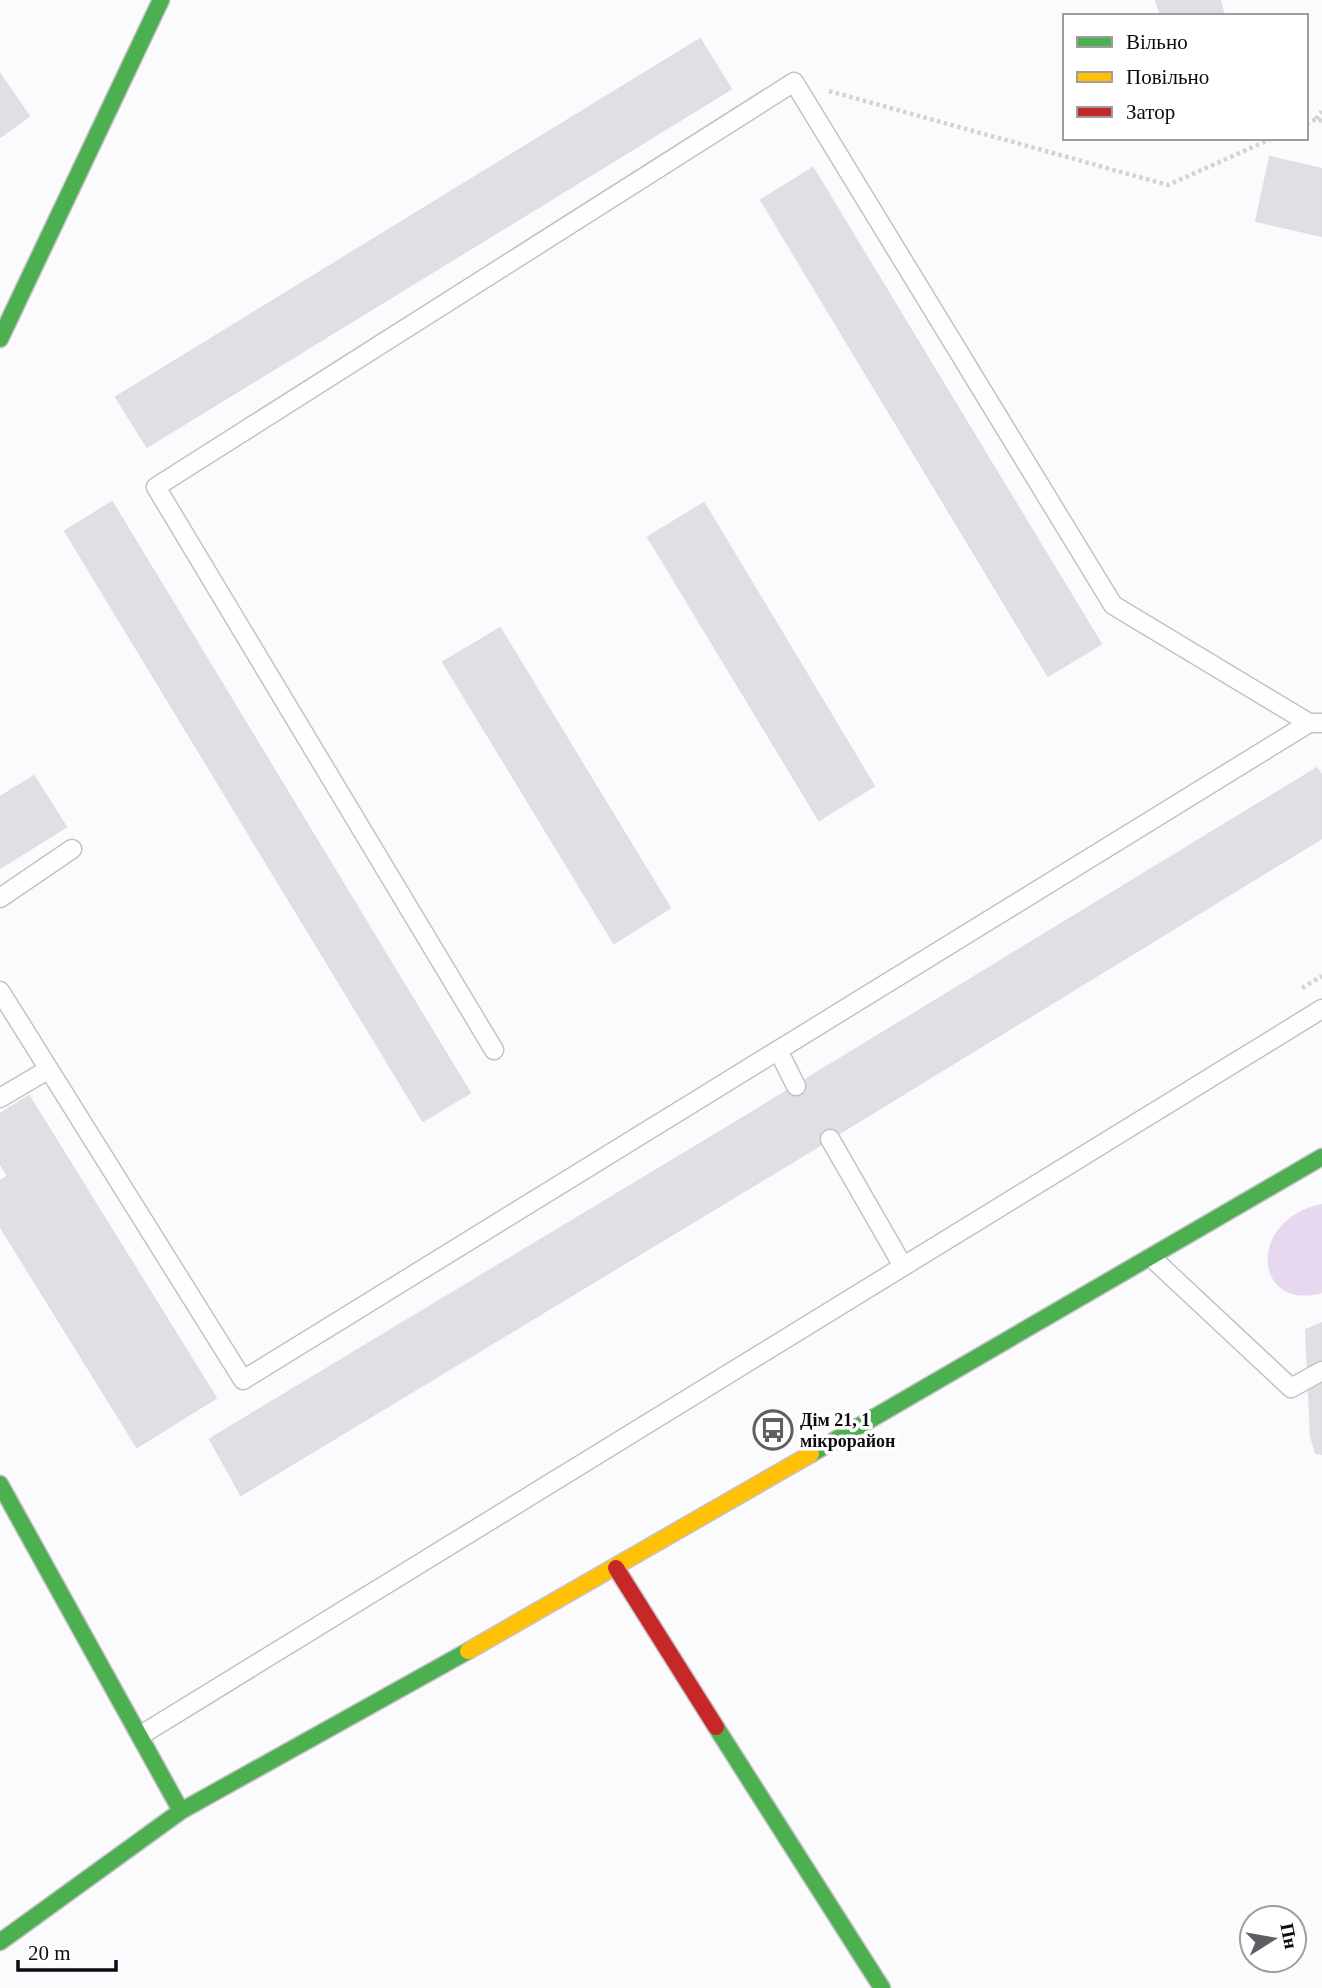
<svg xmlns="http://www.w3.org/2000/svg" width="1322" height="1988" viewBox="0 0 1322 1988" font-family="Georgia,serif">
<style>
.green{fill:#e6d8ef}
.building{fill:#e2dfe4;stroke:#e1dee3;stroke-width:2}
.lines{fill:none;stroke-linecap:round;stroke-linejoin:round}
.lane-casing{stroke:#c5c2c7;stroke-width:21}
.fast-casing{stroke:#c5c2c7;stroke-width:19}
.slow-casing{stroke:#c5c2c7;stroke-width:19}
.jam-casing{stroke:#c5c2c7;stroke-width:19}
.path{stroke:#d3d3d3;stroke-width:4.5;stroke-dasharray:3.5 3.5;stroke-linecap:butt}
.lane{stroke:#fefeff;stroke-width:18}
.fast{stroke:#4caf50;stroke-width:16}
.slow{stroke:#ffc107;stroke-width:16}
.jam{stroke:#c62828;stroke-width:16}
.labels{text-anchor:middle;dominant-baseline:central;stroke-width:7;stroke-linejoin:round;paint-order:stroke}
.poi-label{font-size:18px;font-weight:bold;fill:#0e0a11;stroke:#fff;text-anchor:start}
</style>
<rect width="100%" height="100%" fill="#fbfafc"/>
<path class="green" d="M1322,1204V1293C1253,1312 1246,1219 1322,1204Z"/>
<path class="building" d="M1156,0H1220L1224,16H1161Z
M700,39L731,89L147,447L116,397Z
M0,74L29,116L0,137Z
M1270,157L1322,169V236L1256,221Z
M813,168L1101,644L1048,676L761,200Z
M112,502L470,1093L423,1121L65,531Z
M704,503L874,786L819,820L648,537Z
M500,628L670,908L614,943L443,662Z
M1317,768L1322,776V838L784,1167L751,1113Z
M34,776L66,827L0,868V797Z
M29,1096L216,1398L137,1447L0,1226V1181L8,1176L0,1163V1114Z
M751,1113L784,1167L241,1495L210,1439Z
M1322,1323V1454L1316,1453L1311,1437L1306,1330Z"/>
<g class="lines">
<g class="lane-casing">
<path id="lane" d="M0,898L72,849
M0,991L243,1380L1309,723
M494,1050L156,487L794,82L1113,605L1309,723H1322
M778,1050L796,1086
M0,1098L49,1069
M830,1139L903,1266
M1152,1258L1291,1388L1322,1371
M141,1735L1322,1009"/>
</g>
<g class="fast-casing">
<path id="fast" d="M0,339L161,0
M811,1454L1322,1157
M0,1484L181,1811
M716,1727L882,1988
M0,1942L181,1811L468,1651"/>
</g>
<g class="slow-casing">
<path id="slow" d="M468,1651L811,1454"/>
</g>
<g class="jam-casing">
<path id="jam" d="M616,1568L716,1727"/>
</g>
<path class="path" d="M829,91L1168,185L1273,138
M1316,119L1322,111
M1306,124L1316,119L1322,121
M1302,988L1322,976"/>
<use href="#lane" class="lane"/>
<use href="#fast" class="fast"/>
<use href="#slow" class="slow"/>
<use href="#jam" class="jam"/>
</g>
<defs>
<g id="bus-ring" transform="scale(2.0125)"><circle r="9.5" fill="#fff" stroke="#615e63" stroke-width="1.5"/><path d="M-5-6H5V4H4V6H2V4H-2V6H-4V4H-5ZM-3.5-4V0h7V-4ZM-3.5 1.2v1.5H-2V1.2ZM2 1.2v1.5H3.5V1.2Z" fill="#615e63"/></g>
</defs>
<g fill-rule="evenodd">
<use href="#bus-ring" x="773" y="1430"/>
</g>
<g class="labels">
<g class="poi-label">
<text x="800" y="1420">Дім 21, 1<tspan x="800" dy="21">мікрорайон</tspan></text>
</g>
</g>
<rect x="1063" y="14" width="245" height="126" fill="#ffffff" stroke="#9f9da0" stroke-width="2"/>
<rect x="1077" y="37" width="35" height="10" fill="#4caf50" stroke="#9f9da0" stroke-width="2"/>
<text x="1126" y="49" font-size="21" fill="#0e0a11">Вільно</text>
<rect x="1077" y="72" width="35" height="10" fill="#ffc107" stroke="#9f9da0" stroke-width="2"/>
<text x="1126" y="84" font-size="21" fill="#0e0a11">Повільно</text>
<rect x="1077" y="107" width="35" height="10" fill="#c62828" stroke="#9f9da0" stroke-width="2"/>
<text x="1126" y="119" font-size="21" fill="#0e0a11">Затор</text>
<g transform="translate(1273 1939) rotate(79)"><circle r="33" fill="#ffffff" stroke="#9f9da0" stroke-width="2"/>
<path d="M0-5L12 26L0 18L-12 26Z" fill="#615e63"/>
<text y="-10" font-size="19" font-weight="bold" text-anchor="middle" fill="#0e0a11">Пн</text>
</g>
<path d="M18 1960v10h98v-10" fill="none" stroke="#0e0a11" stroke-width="3.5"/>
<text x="28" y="1960" font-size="21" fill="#0e0a11" stroke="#ffffff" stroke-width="5" paint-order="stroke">20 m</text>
</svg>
